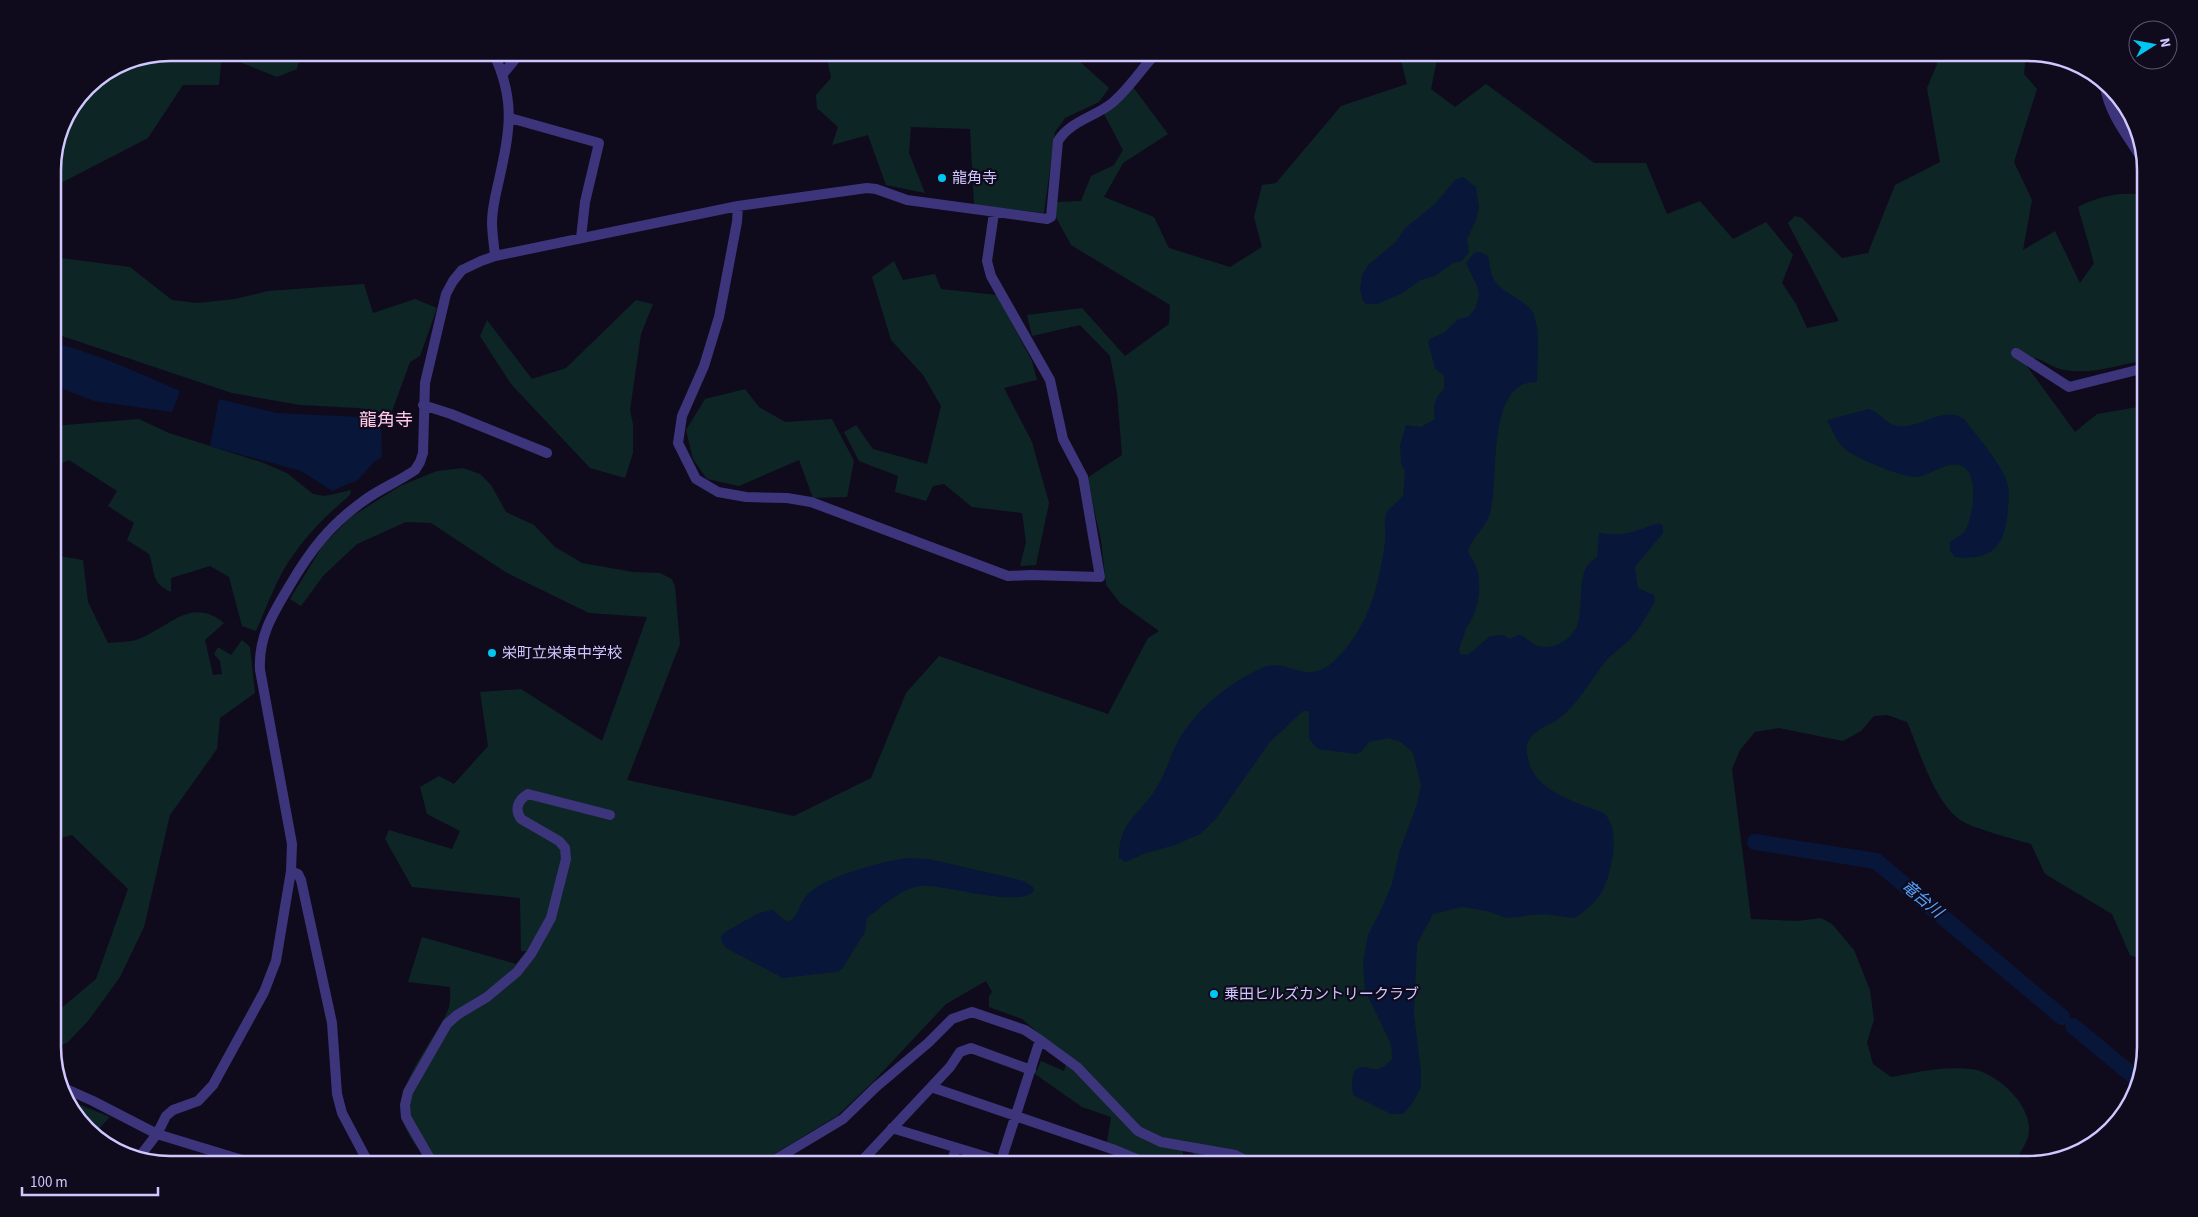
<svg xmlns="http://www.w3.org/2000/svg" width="2198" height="1217" viewBox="0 0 2198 1217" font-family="'Source Sans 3','Noto Sans JP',sans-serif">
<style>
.green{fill:#0e2526}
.water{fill:#081639}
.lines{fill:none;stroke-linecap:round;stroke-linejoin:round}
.river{stroke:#081639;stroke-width:16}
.minor{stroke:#3d357c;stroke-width:10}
.poi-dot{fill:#00c7f2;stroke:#0f0b1d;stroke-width:2}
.labels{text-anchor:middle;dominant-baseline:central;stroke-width:4.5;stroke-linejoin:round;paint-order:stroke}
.poi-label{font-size:15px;fill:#d1c7ff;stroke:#0f0b1d;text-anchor:start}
.water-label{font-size:16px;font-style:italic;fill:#55a3ff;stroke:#0f0b1d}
.quarter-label{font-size:18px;fill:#ffc9e7;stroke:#0f0b1d}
.rim{fill:none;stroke:#d1c7ff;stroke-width:2.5}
</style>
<rect width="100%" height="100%" fill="#0f0b1d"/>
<path class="green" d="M171,52L222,53L219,85H183L148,138L59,184L53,203V163L65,119L87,87L126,61Z
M237,52H301V53L297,69L277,77L235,60Z
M826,52L1078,53L1077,59L1109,88L1099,102L1065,118L1055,132L1044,213L974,205L970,129L911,127L909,153L925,193L886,185L868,135L832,145L838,127L817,108L816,95L831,78Z
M1399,53H1436L1438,55L1431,89L1455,107L1486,84L1594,163H1646L1667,214L1700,201L1733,239L1766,222L1793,255L1782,283L1796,304L1807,328L1839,321L1788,223L1795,216L1802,218L1842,258L1868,253L1895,185L1940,162L1927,88L1937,64L1934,56L1922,55V53H2026L2024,74L2037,89L2014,162L2032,200L2023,250L2055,231L2080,283L2094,263L2078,207C2097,197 2124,190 2145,196V360C2119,365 2091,375 2065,370C2046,367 2044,355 2021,358L2075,432L2097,414L2138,407L2145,408V961L2130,955L2112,914L2045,874L2031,844C2015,839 1974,829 1962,821C1934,803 1920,751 1907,722L1887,715L1874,716L1861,731L1843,741L1779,728L1755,732L1740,750L1732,769L1751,919L1798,921L1821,918L1832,924L1854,950L1870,990L1874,1020L1867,1042L1873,1064L1891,1077C1918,1072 1943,1066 1971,1069C1997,1072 2036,1108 2028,1137C2025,1146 2018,1156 2013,1164H1203L1183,1143V1164H1154L1107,1142L1111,1117L1082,1107L1035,1074L1041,1061L1064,1071L1068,1058L1022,1019L989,1007V996L992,992L986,981L946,1004L872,1083L837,1116L766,1159L760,1164H429C420,1150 406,1135 402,1118C394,1085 435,1040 448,1010C451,1004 450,994 450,987L408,982L422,937L516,964L526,951H521L520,898L412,887L385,839L389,830L452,849L460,831L427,814L420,787L439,776L454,784L488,746L480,692L521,689L602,741L647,617L589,613L507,573L431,523L406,522L357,544L323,576L301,606L290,599L323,545L351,517L400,486L437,471L463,468L480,474L491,485L506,512L534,525L555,547L582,563L633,572L660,573L672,579L675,587L680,644L627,780L794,816L871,778L906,693L939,656L1108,714L1148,638L1159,631L1120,603L1106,585L1101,540L1087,478L1122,455L1117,393L1110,356L1080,325L1032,336L1027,315L1082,308L1125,356L1169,324L1170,305L1071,245L1052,210L1057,202L1081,201L1091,176L1114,165L1123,150L1103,112L1133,87L1168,134L1123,163L1104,197L1154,217L1169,248L1230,267L1262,247L1254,217L1262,185L1276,183L1341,106L1407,84Z
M53,257L130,267L172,300L197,303L235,299L268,291L364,284L373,313L415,299L437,308L420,356L410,362L391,414L358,408L300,405L232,393L53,333Z
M894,261L903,280L935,274L941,289L997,295L1032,361L1037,380L1004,388L1032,442L1049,503L1036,565L1020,566L1026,542L1022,513L972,507L944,484L933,486L926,501L895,492L898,476L859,461L844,432L856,425L873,449L927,464L941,406L923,375L891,340L872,277Z
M636,300L653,304L641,334L630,410L633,424V453L625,478L590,468L511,384L480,336L487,320L532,379L566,368Z
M745,389L759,407L785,422L832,419L854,461L847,497L813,498L799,460L739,486L707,479L693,459L686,430L705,399Z
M139,419L169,433L261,462L287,473L313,494L325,496L351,490L350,495C330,512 311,530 296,551C278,574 268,604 256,631L242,626L229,577L210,566L171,578V592C150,582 156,573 149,554L127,540L134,523L108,506L117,491L69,460L53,467V426Z
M53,555L83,560L88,602L108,643C117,642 128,642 136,640C168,629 190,595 224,623L205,640L213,675L222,674L220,661L214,654L218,647L231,655L242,640L250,647L255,693L220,718L217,749L170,815L144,927L120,977L88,1021L68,1042L53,1050V1015L96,979L128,889L72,835L53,840Z
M68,1100L110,1117L95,1133L72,1112Z"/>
<path class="water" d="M1463,177L1476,187L1479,207L1476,220L1467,239L1469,252L1462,261L1453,263L1435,276L1421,280L1401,294L1377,304H1366L1363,301L1360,289L1362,275L1369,264L1396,242L1404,229L1435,204L1455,180Z
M1480,252L1488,256C1490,263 1490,272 1493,278C1502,295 1524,297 1533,313C1541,328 1537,365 1537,382C1486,381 1499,477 1491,510C1487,527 1474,535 1468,550C1469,556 1473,559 1475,564C1484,584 1478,614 1465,630C1465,639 1457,645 1460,654L1468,655L1490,636L1504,635L1509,639C1514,638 1517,633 1523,636C1528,639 1532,645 1539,646C1554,650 1571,640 1577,626C1583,610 1578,583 1586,568C1587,564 1593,560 1597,557L1599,533C1628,537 1632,531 1659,523L1663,526V533L1635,567L1638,588L1654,595L1655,601C1648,614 1640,628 1630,639C1623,647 1612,653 1605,662C1590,681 1577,706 1557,720C1543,728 1524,734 1527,754C1531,785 1560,796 1585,806C1591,808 1598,810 1603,813C1623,827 1611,878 1600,895C1594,904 1583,912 1575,918L1543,914L1507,918L1487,911L1462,907L1433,914L1417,944L1414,1014L1421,1072V1087L1412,1104L1403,1114H1391L1353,1095C1352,1086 1349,1069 1362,1067C1368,1067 1373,1070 1378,1069C1384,1067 1388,1063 1392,1059L1391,1044L1365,990L1363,962L1368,935L1380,912L1392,884L1399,853L1417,804L1421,785L1413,753L1401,742L1388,738L1369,742L1361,752L1356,754L1318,749L1309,739V711H1303L1270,742L1215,820L1200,834L1175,845L1143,854L1126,862L1119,858C1119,819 1140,816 1157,787C1165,774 1169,759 1176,745C1193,712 1228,683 1262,668C1289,656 1306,689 1336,659C1369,627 1379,585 1385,542C1386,533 1383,520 1387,512C1391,506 1398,502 1403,496L1405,471L1401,463L1400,446L1406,425L1421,427L1435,419C1433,405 1434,399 1444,389V376L1435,368L1428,342L1430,339L1445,332L1458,319L1468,317L1475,309L1479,296L1478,288L1466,263L1474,253Z
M53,343C95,352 140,374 180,391L172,412L94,401L53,385Z
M219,399L277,413L381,418L382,457L373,463L358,480L332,491L301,471L210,446Z
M1869,409C1881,413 1886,425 1899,426C1922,429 1946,403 1966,421C1978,438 1995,456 2004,475C2010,486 2009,497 2008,509C2006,544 1993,562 1955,557L1950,550V542C1954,539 1962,535 1965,531C1973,518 1981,470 1959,465C1945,462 1930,476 1916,477C1903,478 1855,458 1845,449C1837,443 1832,429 1827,420Z
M907,858L929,859L1024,881L1033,887L1034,891C1018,909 942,883 920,886C900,889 882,907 867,918L865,932L842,969L836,972L783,978L726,948L722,943L721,937L725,932L759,913L773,910L787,922C800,917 798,905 807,895C823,877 883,861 907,858Z"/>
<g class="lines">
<path class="river" d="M1755,842L1876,861L2062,1017
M2073,1026L2137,1079"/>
<path class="minor" d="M493,52C516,100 510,130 499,180C496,193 492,208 492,222C492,233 494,245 495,256
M503,74L521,52
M2105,87C2110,117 2130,138 2145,164
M510,118L599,143L585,202L581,238
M738,206L737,222L719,317L704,366L682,416L678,443L696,479L718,492L746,497L787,498L811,502L1008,576L1031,575L1100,577L1083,477L1063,439L1050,380L991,276L987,261L994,213
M2016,353L2069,387L2145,368
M423,405L451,414L547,453
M291,871L298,874L301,880L332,1023L337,1094L342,1113L369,1164
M931,1087L1115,1150L1149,1164
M64,1088L93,1101L157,1134L255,1164
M892,1128L1010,1164
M140,1156L157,1134L166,1116L173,1110L198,1101L213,1085L264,992L276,961L291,871L292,844L260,670C258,637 273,613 290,585C310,551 329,526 362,502C379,489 398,482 415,470L420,462L423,453L425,383L446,294L453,281L462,270L481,261L495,256L738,206L867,188L876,189L907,200L1047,219L1051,217L1058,141C1070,121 1095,117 1112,103C1129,89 1142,68 1157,52
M433,1164L406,1117L405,1105L408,1092L447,1024L457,1015L487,997L517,972L531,954L551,918L566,859L565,848L559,841L521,819C514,809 518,800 528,794L610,815
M768,1164L843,1119L876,1087L928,1043L952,1019L972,1012L1025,1030L1040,1040L1077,1067L1138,1131L1161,1142L1235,1155L1253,1164
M859,1164L950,1067L960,1052L971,1048L1031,1070
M951,1164L956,1148
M1000,1164L1040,1040"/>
</g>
<g class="poi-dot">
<circle cx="942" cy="178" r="5"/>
<circle cx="492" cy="653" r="5"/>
<circle cx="1214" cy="994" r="5"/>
</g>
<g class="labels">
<g class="poi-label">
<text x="952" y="178">龍角寺</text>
<text x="502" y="653">栄町立栄東中学校</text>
<text x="1224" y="994">乗田ヒルズカントリークラブ</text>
</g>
<g class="water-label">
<text transform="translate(1922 899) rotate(40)">竜台川</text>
</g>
<g class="quarter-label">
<text x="386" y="420">龍角寺</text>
</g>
</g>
<path d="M0 0H2198V1217H0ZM170 61H2028A109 109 0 0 1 2137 170V1047A109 109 0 0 1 2028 1156H170A109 109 0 0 1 61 1047V170A109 109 0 0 1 170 61Z" fill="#0f0b1d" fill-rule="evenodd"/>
<path class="rim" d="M170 61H2028A109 109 0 0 1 2137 170V1047A109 109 0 0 1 2028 1156H170A109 109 0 0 1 61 1047V170A109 109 0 0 1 170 61Z"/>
<g transform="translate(2153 45) rotate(79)"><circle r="24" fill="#0f0b1d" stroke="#5d5677"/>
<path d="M0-4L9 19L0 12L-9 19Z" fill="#00c7f2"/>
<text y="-8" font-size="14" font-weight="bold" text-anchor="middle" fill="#d1c7ff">N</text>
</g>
<path d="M22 1187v8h136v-8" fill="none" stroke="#d1c7ff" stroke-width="2.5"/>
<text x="30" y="1187" font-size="15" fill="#d1c7ff" stroke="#0f0b1d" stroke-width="4" paint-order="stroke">100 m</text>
</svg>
